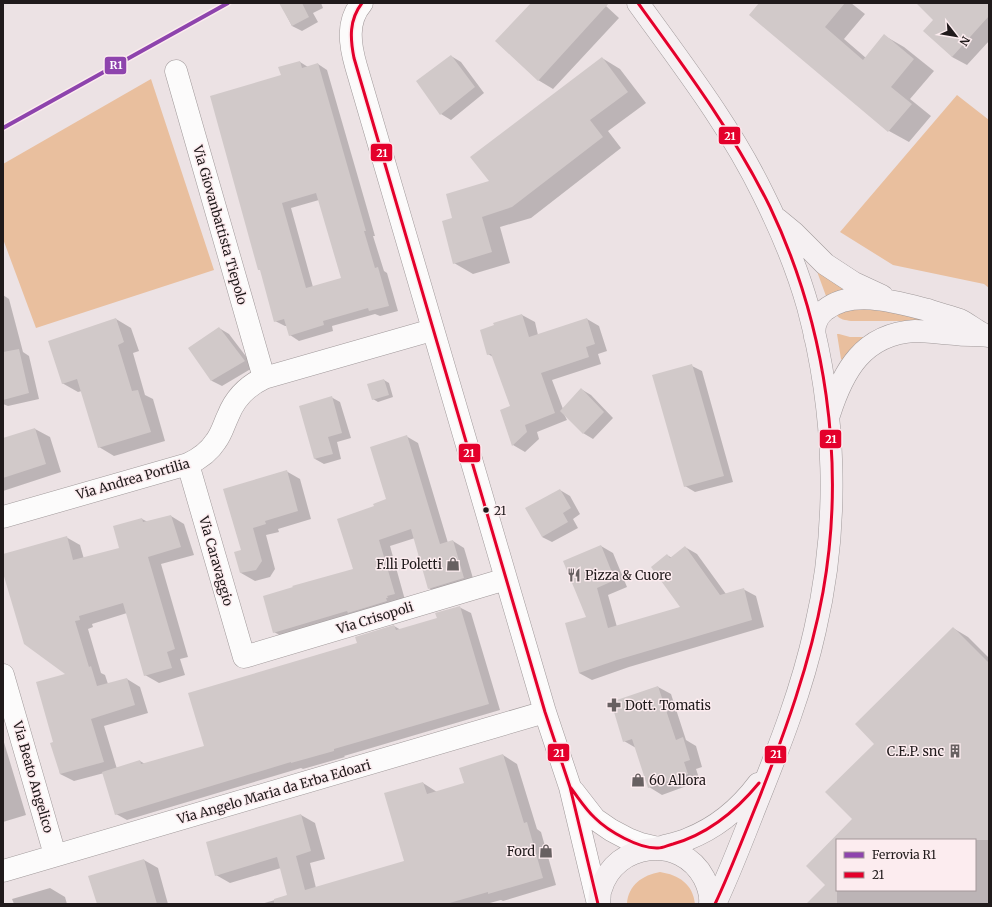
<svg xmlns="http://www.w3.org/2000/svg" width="992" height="907" viewBox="0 0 992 907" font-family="Merriweather,serif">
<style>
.green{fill:#e9bf9e}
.shadow{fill:#0003;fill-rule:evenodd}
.building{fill:#d1c9c9;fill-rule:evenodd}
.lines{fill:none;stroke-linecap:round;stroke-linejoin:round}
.street-casing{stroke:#a0999a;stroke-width:23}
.secondary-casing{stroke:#a0999a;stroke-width:23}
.street{stroke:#fcfbfb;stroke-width:22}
.secondary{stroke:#f5f0f2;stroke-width:22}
.bus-1-casing{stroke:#fcecef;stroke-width:6}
.bus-1{stroke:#e4002b;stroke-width:3}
.rail-1-casing{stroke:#fcecef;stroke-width:7}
.rail-1{stroke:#8e44ad;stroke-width:4}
.bus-dot{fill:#201a1b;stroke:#fcecef;stroke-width:1.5}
.labels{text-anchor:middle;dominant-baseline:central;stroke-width:3;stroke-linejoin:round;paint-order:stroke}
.bus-label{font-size:12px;fill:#201a1b;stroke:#fcecef;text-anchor:start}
.street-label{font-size:13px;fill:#201a1b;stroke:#fcecef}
.poi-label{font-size:13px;fill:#201a1b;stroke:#fcecef;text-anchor:end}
.line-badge{stroke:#fcecef;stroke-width:1.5}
.badge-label{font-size:11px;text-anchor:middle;font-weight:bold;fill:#fff}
</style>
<rect width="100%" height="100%" fill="#ece2e4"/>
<path class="green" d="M151,79L214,270L36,328L3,239V164Z
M957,95L989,120V288L984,284L893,265L840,232Z
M815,266L843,288V290L826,296Z
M853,306L920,317L919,321H851C846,320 839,320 836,314Z
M837,334H839L850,337H864L842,360L841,359Z
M660,872C679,875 693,884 695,904H627C628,885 643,875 660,872Z"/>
<path class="shadow" d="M280,3H321L323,8L313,13L318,22L302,31L292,26Z
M532,3H608L606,6L619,18L553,89L538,80Z
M760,3H851L865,14L844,39L866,58L885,36L904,47L934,71L910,99L931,116L909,142L889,131L750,15Z
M918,3H989V41L967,65L952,57L935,20Z
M451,56L461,62L484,93L451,120L441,114Z
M602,58L620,69L646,103L608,131L621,148L531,218L500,227L510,263L473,274L454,263V219L490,182Z
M300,62L308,67L318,64L327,70L375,236H373L384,271L387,273L398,311L380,316L375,314L332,326L333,331L299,341L290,335L287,326H285L275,321L283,75ZM319,200L342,279L313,287L291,208Z
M3,295L9,299L23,352L29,356L39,399L8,406L3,404Z
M522,315L535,322L538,335L587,319L599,326L607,351L598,354L601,364L552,380L563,409L581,389L591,395L613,418L593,439L583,433L564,414L567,420L537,432L539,439L525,452L513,445L511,407L493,357L488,354Z
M116,319L131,328L139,351L133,353L145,395L153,399L165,441L114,456L99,447L82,391L78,392L62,383Z
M219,328L229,334L254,367L222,386L212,381L190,348Z
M692,366L702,371L733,482L695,492L685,486Z
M384,380L389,383L393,397L378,402L373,399Z
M331,397L340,402L351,438L337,442L341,459L324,464L315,459Z
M35,429L50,437L61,472L3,491V439Z
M406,436L418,443L448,543L453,541L464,548L475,585L440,595L429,588L415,538L390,546L405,600L285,638L274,632L354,570L375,507L388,500Z
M286,471L300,479L311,519L278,529L279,532L266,535L275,569L270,577L255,581L241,573L242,551L224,490Z
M560,490L570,496L580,514L573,519L578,528L552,542L542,537Z
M171,516L184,524L194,555L161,564L188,657L180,659L185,675L159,683L145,675L127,613L92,624L93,627L88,629L101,673L105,675L108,684L127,679L140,687L148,713L104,726L117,769L140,761L145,764L205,747L358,644L394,626L401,630L438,619L459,607L471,613L500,710L344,756L345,757L303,769L301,768L127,820L116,814L104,773L74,781L60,774L55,742L68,674L3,568V555L66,537L80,545L84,559L121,549L142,519L148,522Z
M601,546L613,553L627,587L608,595L617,627L682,607L667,555L672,558L685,547L697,554L726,594L743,589L756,596L764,627L629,667L592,680L579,673L587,618Z
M953,628L968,637L989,658V904H807L826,885L807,866L853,819L876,744ZM837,840H975V890H837Z
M658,687L671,694L686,740L696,746L702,767L696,769L700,781L662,795L649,787L636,748L624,741Z
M3,739L26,815L3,822Z
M503,755L517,764L537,829L541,832L556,885L503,901L501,900L486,904H261L289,896L281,868L230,883L216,875L301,815L315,823L325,859L310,863L316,888L405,862L423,783L437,792L465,784Z
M144,860L158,868L168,904H97Z
M50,888L65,897L67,904H14L12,899Z"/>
<path class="building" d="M279,3H302L309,17L292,26Z
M531,3H609L538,81L495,41Z
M759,3H845L825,27L863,60L884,34L914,59L891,87L912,104L888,132L749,15Z
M916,3H989V16L952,57L923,31L933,20Z
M451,55L475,87L440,115L416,81Z
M602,57L628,92L590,120L603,137L512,207L482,217L492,252L453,264L442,221L452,218L446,194L489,181L470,157Z
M300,61L302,68L318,63L366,231H364L375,268L378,267L389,306L369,311L368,308L323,321L324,325L289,336L284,319L274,322L260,270H258L210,96L281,75L278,67ZM316,193L341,278L306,288L282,203Z
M522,314L529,337L587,318L595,344L586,347L589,357L541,373L555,413L525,425L527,432L512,446L500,410L510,406L491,354L487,355L480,330L494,325L493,323Z
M116,318L124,342L118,345L132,391L138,390L151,432L98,448L77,379L62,384L48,341Z
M219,327L245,361L211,381L188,348Z
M19,349L29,393L3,400V352Z
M692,364L724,476L684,487L652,375Z
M384,379L389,395L372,400L367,384Z
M581,388L604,412L583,434L560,411Z
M332,396L342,433L328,437L333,454L314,459L299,406Z
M35,428L46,464L3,478V438Z
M407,435L440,544L453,540L464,578L428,589L411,529L379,540L395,594L387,596L388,598H386L387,601L348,613L347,611L273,633L263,596L293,587L292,586L353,569L337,519L374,506L373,504L386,499L370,447Z
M287,470L298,511L265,521L266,524L253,528L262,561L256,570L240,573L234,552L241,550L223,489Z
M560,489L571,508L563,513L568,522L542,537L525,508Z
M171,515L181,547L148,557L175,649L167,652L172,668L144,676L123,603L79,616L80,620L75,621L89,667L91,666L97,686L127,678L135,705L91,719L104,762L60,774L50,743L53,742L36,682L65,674L24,644L3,573V554L67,536L73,560L119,548L113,526L142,518L143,522Z
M601,545L615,580L597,588L608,628L680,607L651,567L667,554L670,558L685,546L720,595L744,588L752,620L617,660L579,673L565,623L586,617L563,561Z
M460,606L489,704L334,749V751L291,763V762L115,815L102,772L140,760L141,764L204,746L188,693L357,643L355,637L394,625L396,630L437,618L435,613Z
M953,627L989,663V840H837V904H806L825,885L806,866L852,819L825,792L874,744L855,724Z
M658,686L676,740L683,737L690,760L684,762L688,774L648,788L632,739L623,742L611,702Z
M503,754L524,823L527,822L543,878L488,894V892L446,904H274V899L287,895L277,857L215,876L206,842L301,814L311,851L296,856L305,890L404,861L384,793L423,782L427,794L464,783L459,768Z
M144,859L157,904H97L88,876Z"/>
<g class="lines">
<g class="street-casing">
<path id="street" d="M362,3C346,21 350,45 356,66L545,712L570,787L598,904
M176,71L264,378
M188,464L244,657L506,579
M3,517L188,464C199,459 209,452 216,441C222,433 224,424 228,416C235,398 247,386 264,378L432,330
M3,675L55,855
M574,792L595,819L611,830L628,839L641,844L658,848
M3,871L545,712"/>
</g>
<g class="secondary-casing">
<path id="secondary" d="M638,3C682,64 730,126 763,194C781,230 797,268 808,307C836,412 840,524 815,630C802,689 780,745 758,800C744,835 731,870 715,904
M777,219L794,233L825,264L854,283L882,296
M815,337C813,326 816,317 825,310C852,288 897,302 928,310C938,314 950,316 960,320C968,324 975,330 983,334
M829,415C843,371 863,334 915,331C928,331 941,333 955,334C966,336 977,334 988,336
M658,848C668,845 679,843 688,839C716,828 740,808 758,784
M599,904C600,899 599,893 601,889C615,842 681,834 704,878C708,886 711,895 710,904"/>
</g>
<use href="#street" class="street"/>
<use href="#secondary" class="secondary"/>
<g class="bus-1-casing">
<path id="bus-1" d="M362,3C349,20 350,38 354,58L545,712L570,787L598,904
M638,3C686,69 734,134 770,207C826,325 846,463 823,592C810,664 785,732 758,801C744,835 731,870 715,904
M570,787C578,797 585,809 595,818C608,831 639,849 658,848C663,848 668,845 673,844C708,834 736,811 759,783"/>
</g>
<use href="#bus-1" class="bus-1"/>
<g class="rail-1-casing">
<path id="rail-1" d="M3,128L228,3"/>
</g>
<use href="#rail-1" class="rail-1"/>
</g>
<defs>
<g id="shop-bare" transform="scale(1.08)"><path d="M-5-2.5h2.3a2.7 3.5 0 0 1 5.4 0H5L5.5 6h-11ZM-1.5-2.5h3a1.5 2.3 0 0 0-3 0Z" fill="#676061" stroke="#fcecef" stroke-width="2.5" paint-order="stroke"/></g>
<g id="restaurant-bare" transform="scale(1.08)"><path d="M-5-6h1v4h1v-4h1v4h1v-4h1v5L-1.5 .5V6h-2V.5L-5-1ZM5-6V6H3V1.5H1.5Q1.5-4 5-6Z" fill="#676061" stroke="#fcecef" stroke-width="2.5" paint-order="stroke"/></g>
<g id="pharmacy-bare" transform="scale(1.08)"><path d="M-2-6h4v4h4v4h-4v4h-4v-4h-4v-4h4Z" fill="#676061" stroke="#fcecef" stroke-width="2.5" paint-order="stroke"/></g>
<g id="building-bare" transform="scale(1.08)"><path d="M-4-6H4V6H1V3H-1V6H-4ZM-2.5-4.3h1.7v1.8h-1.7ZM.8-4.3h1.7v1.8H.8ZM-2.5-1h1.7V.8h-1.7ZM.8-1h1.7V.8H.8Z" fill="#676061" stroke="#fcecef" stroke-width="2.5" paint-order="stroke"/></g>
</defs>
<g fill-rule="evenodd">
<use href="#shop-bare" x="453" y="564"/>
<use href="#restaurant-bare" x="574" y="575"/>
<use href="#pharmacy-bare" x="614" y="705"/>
<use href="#building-bare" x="955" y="751"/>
<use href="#shop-bare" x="638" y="780"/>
<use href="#shop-bare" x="546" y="851"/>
</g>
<circle class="bus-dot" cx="486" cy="510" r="3.5"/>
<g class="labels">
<g class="bus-label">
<text x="494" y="510">21</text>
</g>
<g class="street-label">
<text transform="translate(220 225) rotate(74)">Via Giovanbattista Tiepolo</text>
<text transform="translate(133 479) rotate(-16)">Via Andrea Portilia</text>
<text transform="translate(216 561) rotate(74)">Via Caravaggio</text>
<text transform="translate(375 618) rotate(-17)">Via Crisopoli</text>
<text transform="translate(33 777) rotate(74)">Via Beato Angelico</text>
<text transform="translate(274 792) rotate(-16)">Via Angelo Maria da Erba Edoari</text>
</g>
<g class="poi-label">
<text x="442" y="564">F.lli Poletti</text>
<text x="585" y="575" text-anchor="start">Pizza &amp; Cuore</text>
<text x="625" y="705" text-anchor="start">Dott. Tomatis</text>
<text x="944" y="751">C.E.P. snc</text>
<text x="649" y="780" text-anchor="start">60 Allora</text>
<text x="535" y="851">Ford</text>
</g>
</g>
<g class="line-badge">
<rect x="104" y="56" width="23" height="19" rx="4" fill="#8e44ad"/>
<rect x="718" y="126" width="23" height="19" rx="4" fill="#e4002b"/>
<rect x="370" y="143" width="23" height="19" rx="4" fill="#e4002b"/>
<rect x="819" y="429" width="23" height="20" rx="4" fill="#e4002b"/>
<rect x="458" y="443" width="23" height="20" rx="4" fill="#e4002b"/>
<rect x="547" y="743" width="23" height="19" rx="4" fill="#e4002b"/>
<rect x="764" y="745" width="23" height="19" rx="4" fill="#e4002b"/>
</g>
<g class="badge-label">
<text x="116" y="69">R1</text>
<text x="730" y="140">21</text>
<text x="382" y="157">21</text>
<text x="831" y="443">21</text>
<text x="469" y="457">21</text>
<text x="559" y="757">21</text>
<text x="776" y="758">21</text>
</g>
<rect width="992" height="907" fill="none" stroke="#201a1b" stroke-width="8"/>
<rect x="836" y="839" width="140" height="52" fill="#fcecef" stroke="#a4989a"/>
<rect x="844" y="852" width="20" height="6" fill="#8e44ad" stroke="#a4989a"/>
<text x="872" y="859" font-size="12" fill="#201a1b">Ferrovia R1</text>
<rect x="844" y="872" width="20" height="6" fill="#e4002b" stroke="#a4989a"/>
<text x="872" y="879" font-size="12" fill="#201a1b">21</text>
<g transform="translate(956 36) rotate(121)" stroke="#fcecef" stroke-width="3" paint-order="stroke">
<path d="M0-3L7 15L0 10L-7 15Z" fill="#201a1b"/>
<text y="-6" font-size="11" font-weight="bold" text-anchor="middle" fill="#201a1b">N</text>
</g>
</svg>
